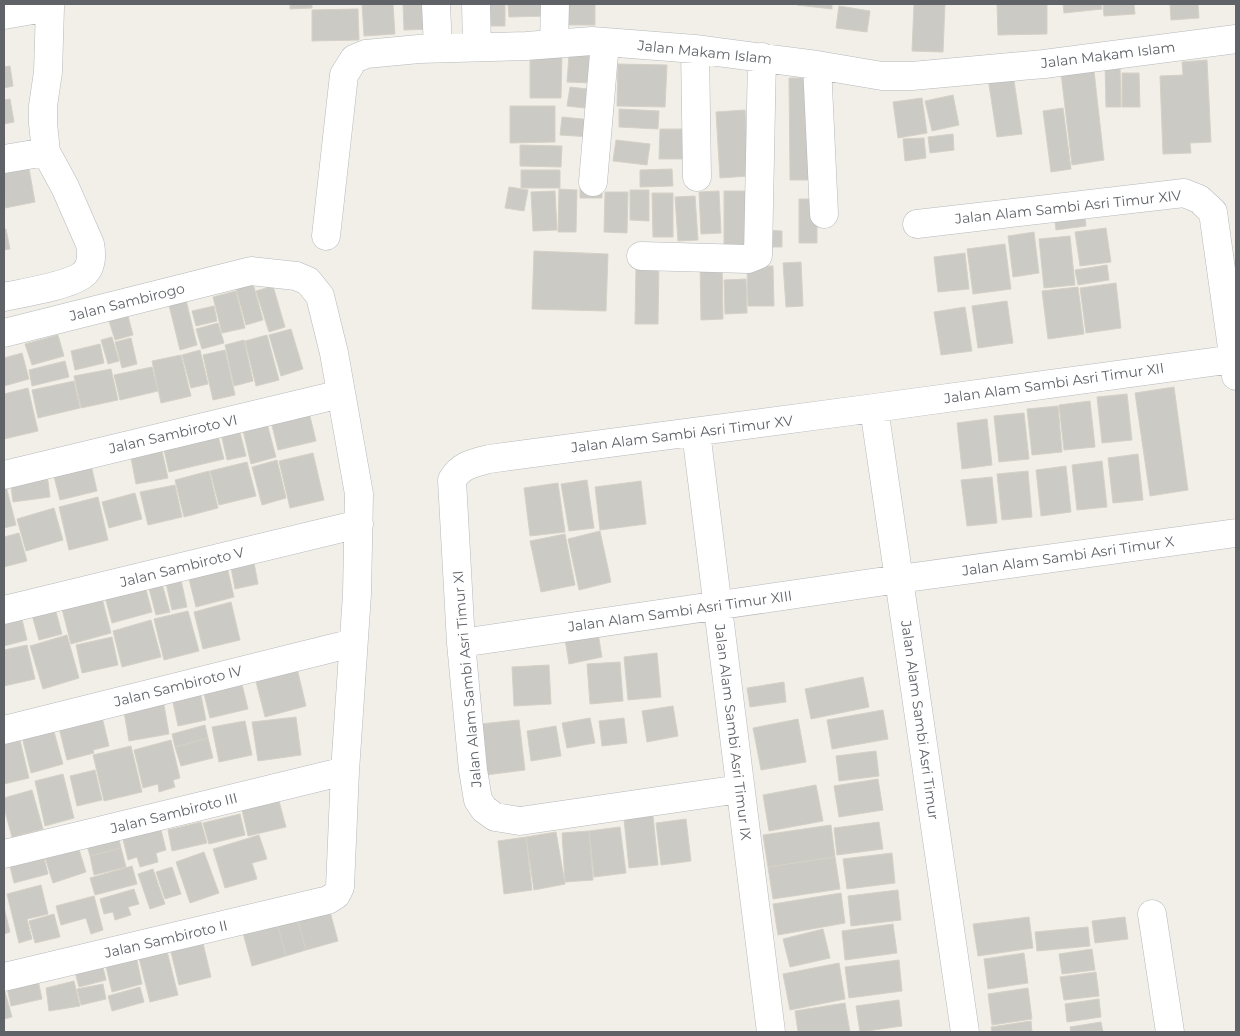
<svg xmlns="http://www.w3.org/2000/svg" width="1240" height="1036" viewBox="0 0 1240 1036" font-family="Montserrat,sans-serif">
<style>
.building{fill:#cccac5;stroke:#d6d1c6}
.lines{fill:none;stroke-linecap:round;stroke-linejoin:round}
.street-casing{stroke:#b5b8bc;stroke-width:29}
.street{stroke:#fff;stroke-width:28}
.labels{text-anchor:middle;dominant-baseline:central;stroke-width:4.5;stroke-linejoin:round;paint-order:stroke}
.street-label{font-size:14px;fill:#5f6368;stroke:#fff}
</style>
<rect width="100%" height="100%" fill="#f1efe8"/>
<path class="building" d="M290,4H312V8L290,9Z
M362,4H393L395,34L364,36Z
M403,4H432L433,29L404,30Z
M477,4H505V26H477Z
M508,4H547V16L509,17Z
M566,4H595V25H565Z
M797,4H832V9L797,5Z
M914,4H945L943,52L912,51Z
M997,4H1047V34L998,35Z
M1063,4H1101L1102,9L1064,13Z
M1103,4H1134L1135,14L1104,16Z
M1170,4H1198L1199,18L1171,20Z
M839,6L870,11L867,32L836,28Z
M358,9L359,40L312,41V10Z
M530,54L562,55L561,98H530Z
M569,55L593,56L591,83L567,82Z
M1207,60L1211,142L1190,143L1191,153L1163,154L1160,76L1183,75L1182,62Z
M1093,62L1104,160L1072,165L1060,65Z
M618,64L667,65L665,107L617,106Z
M1105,65H1120L1121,107H1106Z
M10,66L13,86L4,88V67Z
M1122,73H1139L1140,107H1122Z
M1013,74L1022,134L997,137L988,78Z
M789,78H816L817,180H790Z
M570,87L596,90L594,109L567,106Z
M953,95L959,125L932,131L925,101Z
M922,98L927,133L898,138L893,102Z
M10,99L14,122L4,124V100Z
M510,106H555V142L510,143Z
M1063,108L1071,169L1051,172L1043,111Z
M619,109L659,111L658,129L619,127Z
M745,110L749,176L720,178L716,112Z
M562,117L593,120L591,137L560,135Z
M660,129H688V159H659Z
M953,134L954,150L930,153L928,137Z
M924,138L926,158L905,161L903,139Z
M616,140L650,144L647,165L613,161Z
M520,145L562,146L561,167L520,166Z
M28,163L35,202L5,208L4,167Z
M672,169L673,186L640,187V170Z
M521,170H560V188H521Z
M509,187L528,190L524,211L505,208Z
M580,188L602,189V198H580Z
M559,189L577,190L576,232H558Z
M630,190H649V221L630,220Z
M555,191L557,230L533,231L531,192Z
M719,191L721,233L701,234L699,192Z
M724,191H750L751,245H724Z
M605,192H628L627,233L604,232Z
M652,193H673V237H653Z
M695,196L698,240L678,241L675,197Z
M799,199H817V243H799Z
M1084,209L1086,226L1056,230L1054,213Z
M1106,228L1111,262L1080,266L1075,232Z
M4,229H6L10,249L4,250Z
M766,230L782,231V247H766Z
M1034,232L1039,273L1013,277L1008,236Z
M1070,236L1075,285L1044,288L1039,239Z
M1005,244L1011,289L973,294L967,249Z
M534,251L608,254L606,311L532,309Z
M965,253L969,289L938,292L934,257Z
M801,262L803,306L786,307L783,263Z
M700,263H722L723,319L701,320Z
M636,265H659L658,324H635Z
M1107,265L1109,280L1078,285L1075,270Z
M747,266H773L774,306H748Z
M251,276L263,320L246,325L234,281Z
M746,279L747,313L725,314L724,280Z
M1116,283L1121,328L1086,333L1080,288Z
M273,286L285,327L269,332L256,291Z
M1078,287L1084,334L1048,339L1042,291Z
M236,291L245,328L222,333L213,297Z
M185,296L197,345L180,350L168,301Z
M1007,301L1013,343L978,348L972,306Z
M214,306L217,321L196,326L192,311Z
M965,307L972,351L941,355L934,312Z
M128,316L133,335L115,340L109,321Z
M218,323L224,343L202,349L196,329Z
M291,329L303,369L281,376L269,335Z
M58,335L64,356L32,365L25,344Z
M267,335L279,380L256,386L245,341Z
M112,337L119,361L108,364L101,340Z
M131,338L137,364L122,368L115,342Z
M244,340L253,381L234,386L225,345Z
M100,344L104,363L75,370L71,351Z
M200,350L208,384L191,388L182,355Z
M225,350L235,395L213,400L203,355Z
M22,353L29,379L4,386V358Z
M181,355L191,396L161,403L152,361Z
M65,361L69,377L32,386L29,370Z
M152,367L158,391L120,400L114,375Z
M111,369L118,400L81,408L74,376Z
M74,381L80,408L38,418L32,390Z
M1174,387L1188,490L1150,496L1135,393Z
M28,388L38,431L4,439V394Z
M1127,394L1132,440L1102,443L1097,397Z
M1090,401L1095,447L1064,450L1059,405Z
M307,404L316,441L278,450L269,413Z
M1058,406L1062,452L1032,455L1027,409Z
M1024,413L1029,459L999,462L994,416Z
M265,416L276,457L251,464L241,422Z
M987,419L992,465L962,469L957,423Z
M237,421L246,456L227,460L219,425Z
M216,428L224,459L169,472L162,441Z
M162,451L168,478L136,484L131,458Z
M313,453L324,500L290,508L279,461Z
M1138,454L1143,500L1113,503L1108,458Z
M89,456L97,491L60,500L51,465Z
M277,460L286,498L262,505L252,467Z
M1102,461L1107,507L1077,510L1072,465Z
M247,462L256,496L219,505L210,471Z
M1066,466L1071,512L1041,516L1036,470Z
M209,471L218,508L184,517L175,480Z
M1028,471L1032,517L1002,520L997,474Z
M47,474L50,497L13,502L10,479Z
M992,477L997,523L967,526L961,480Z
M587,480L594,528L569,531L561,484Z
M641,481L646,524L600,530L595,487Z
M5,482L16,525L4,528V483Z
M558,483L565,532L530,536L524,488Z
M175,485L182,517L148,525L140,492Z
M135,493L142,519L109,528L102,502Z
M98,497L108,540L69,550L59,507Z
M54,508L63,540L26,551L17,519Z
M600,531L611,582L579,590L568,539Z
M19,533L27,561L4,567V537Z
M565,534L575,585L541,592L530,541Z
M253,557L258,584L235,589L230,562Z
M226,562L234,597L196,607L187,571Z
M160,577L170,612L156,615L147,581Z
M181,580L187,607L172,610L166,583Z
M145,586L152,612L112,623L105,597Z
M101,594L111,633L71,644L61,605Z
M231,602L240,640L203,649L194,612Z
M55,608L62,634L39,640L32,615Z
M20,611L27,640L4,646V615Z
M188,611L199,651L164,660L154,619Z
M151,620L161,657L122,667L113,631Z
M598,633L602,657L569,664L565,639Z
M67,635L79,678L43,689L30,646Z
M112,637L118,665L82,673L76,645Z
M27,645L35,679L4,686V650Z
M657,653L661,697L628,700L624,657Z
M295,660L306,706L265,717L253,670Z
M620,662L623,701L590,704L587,664Z
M549,665L551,704L514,706L512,667Z
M240,676L248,709L210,718L202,686Z
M863,677L869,707L811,719L805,689Z
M784,682L786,702L750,707L747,688Z
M199,686L206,720L178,726L171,693Z
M163,699L169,734L129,741L123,706Z
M673,706L678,736L647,742L642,711Z
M883,710L888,739L832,749L827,720Z
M102,717L109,746L93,750L94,753L67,760L57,720Z
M296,717L301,755L258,761L252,722Z
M590,718L595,743L567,748L562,723Z
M624,718L627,743L602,746L599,721Z
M798,719L806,762L761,770L753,728Z
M519,720L525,770L486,775L480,724Z
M51,721L63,764L31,773L20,729Z
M245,721L252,755L219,762L212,727Z
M205,725L208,738L175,747L172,734Z
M556,726L561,756L531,761L527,731Z
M18,732L29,778L4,784V735Z
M208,738L213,758L181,766L175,747Z
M171,740L180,778L173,780L175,787L159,792L158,784L143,788L134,750Z
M131,746L142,792L104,801L93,755Z
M876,751L879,776L839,781L836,756Z
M95,770L102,800L77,806L70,776Z
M63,774L74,818L45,826L35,781Z
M878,779L883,810L839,817L834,786Z
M816,785L823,821L769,831L763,795Z
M32,790L43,829L12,837L4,808V798Z
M279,801L286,827L248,836L242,810Z
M240,814L245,835L209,844L203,823Z
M653,816L658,865L629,868L624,819Z
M686,819L691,861L661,865L656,823Z
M159,822L166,850L156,853L158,862L140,867L137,857L128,860L121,831Z
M201,822L207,843L172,851L168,830Z
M879,822L883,849L837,855L834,828Z
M831,825L835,857L768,867L763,835Z
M620,827L626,873L594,877L589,831Z
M117,831L121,848L90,856L85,839Z
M589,831L593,880L565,882L562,833Z
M556,832L565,884L534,890L526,837Z
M259,835L267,859L252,863L257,879L225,888L213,849Z
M526,837L532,890L504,894L498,841Z
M77,843L86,872L53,883L44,854Z
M121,848L126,867L94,875L90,856Z
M42,850L48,874L14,883L8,858Z
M204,852L219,893L190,903L176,862Z
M892,853L895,883L847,889L843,859Z
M835,857L840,889L773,899L768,867Z
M132,866L137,884L95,895L90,878Z
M172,867L181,894L165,899L156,872Z
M153,869L165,904L150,909L138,874Z
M41,885L48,914L27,919L32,939L19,943L7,894Z
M134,889L139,904L128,907L131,915L115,920L113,912L104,914L100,899Z
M898,890L901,920L851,926L848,896Z
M841,893L845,923L778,935L773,904Z
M94,896L103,930L91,934L86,918L61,925L56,906Z
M4,907L10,932L4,934Z
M329,908L338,941L306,950L297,918Z
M54,914L60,937L35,943L29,921Z
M1029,917L1033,948L978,956L973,924Z
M1125,917L1128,939L1095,943L1092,921Z
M297,918L306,950L286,956L277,923Z
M277,923L286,956L252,966L243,933Z
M893,924L897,953L845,960L842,931Z
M1088,927L1090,946L1037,951L1035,932Z
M823,929L830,958L790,967L783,939Z
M202,939L211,977L179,985L170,948Z
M166,947L178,995L150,1002L138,954Z
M1092,949L1095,970L1062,974L1059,954Z
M135,951L142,984L112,992L104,958Z
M1024,953L1028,983L988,989L984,959Z
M101,959L106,980L79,987L73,965Z
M899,960L902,991L849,998L845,967Z
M839,963L845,999L790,1010L783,974Z
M1096,972L1099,996L1064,1000L1060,977Z
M38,980L42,999L11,1006L7,987Z
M74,981L80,1006L49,1011L46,988Z
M103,984L106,999L81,1005L77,989Z
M140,987L144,1002L112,1011L108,996Z
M4,988L12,1017L4,1019Z
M1028,988L1032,1019L992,1025L988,994Z
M1099,999L1101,1017L1067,1022L1065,1004Z
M899,1000L902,1026L860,1032L856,1006Z
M845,1003L850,1032H798L795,1011Z
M1031,1021L1032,1032H992L991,1027Z
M1101,1022L1103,1032H1071L1070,1027Z"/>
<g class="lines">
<g class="street-casing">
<path id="street" d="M436,4L438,48
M476,4L477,47
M4,15L50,7L49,4
M554,44L555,4
M695,49L697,177
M817,65L824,214
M4,159L46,152L43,123V106L48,72L50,7
M593,182L605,42
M917,224L1184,193L1199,199L1213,212L1236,376
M326,236L344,75L354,59L366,54L419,49L526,46L592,41L695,49L817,65L882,76H912L1044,64L1236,39
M641,256L748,259L758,255L762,57
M4,297C23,293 66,286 81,276C92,269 92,255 90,244L65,187L46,152
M4,333L251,271L296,276L308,281L320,296L334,353L359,494L357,594L345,771L340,887L336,895L328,900L4,977
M874,408L965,1032
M696,432L771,1032
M4,475L341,394
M4,610L359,524
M461,643L899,579L1236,533
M4,730L353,643
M740,789L520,821L495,817L484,809L478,800L473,770L461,643L452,480C461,465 473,463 489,459L874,408L1234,359
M4,854L345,771
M1152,914L1170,1032"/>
</g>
<use href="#street" class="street"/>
</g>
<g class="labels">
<g class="street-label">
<text transform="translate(705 52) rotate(6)">Jalan Makam Islam</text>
<text transform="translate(1108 55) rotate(-7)">Jalan Makam Islam</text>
<text transform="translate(1068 207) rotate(-6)">Jalan Alam Sambi Asri Timur XIV</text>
<text transform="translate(127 302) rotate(-14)">Jalan Sambirogo</text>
<text transform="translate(1054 383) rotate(-8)">Jalan Alam Sambi Asri Timur XII</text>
<text transform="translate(173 434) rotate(-13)">Jalan Sambiroto VI</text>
<text transform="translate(682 434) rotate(-7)">Jalan Alam Sambi Asri Timur XV</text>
<text transform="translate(1068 556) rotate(-8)">Jalan Alam Sambi Asri Timur X</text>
<text transform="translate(182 567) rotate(-14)">Jalan Sambiroto V</text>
<text transform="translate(680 611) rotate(-8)">Jalan Alam Sambi Asri Timur XIII</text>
<text transform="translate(467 679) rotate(-95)">Jalan Alam Sambi Asri Timur XI</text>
<text transform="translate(178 686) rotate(-14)">Jalan Sambiroto IV</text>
<text transform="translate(920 720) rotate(82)">Jalan Alam Sambi Asri Timur</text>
<text transform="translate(733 732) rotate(83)">Jalan Alam Sambi Asri Timur IX</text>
<text transform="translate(174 813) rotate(-14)">Jalan Sambiroto III</text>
<text transform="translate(166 939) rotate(-13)">Jalan Sambiroto II</text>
</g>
</g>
<rect width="1240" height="1036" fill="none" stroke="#5f6368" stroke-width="10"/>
</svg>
